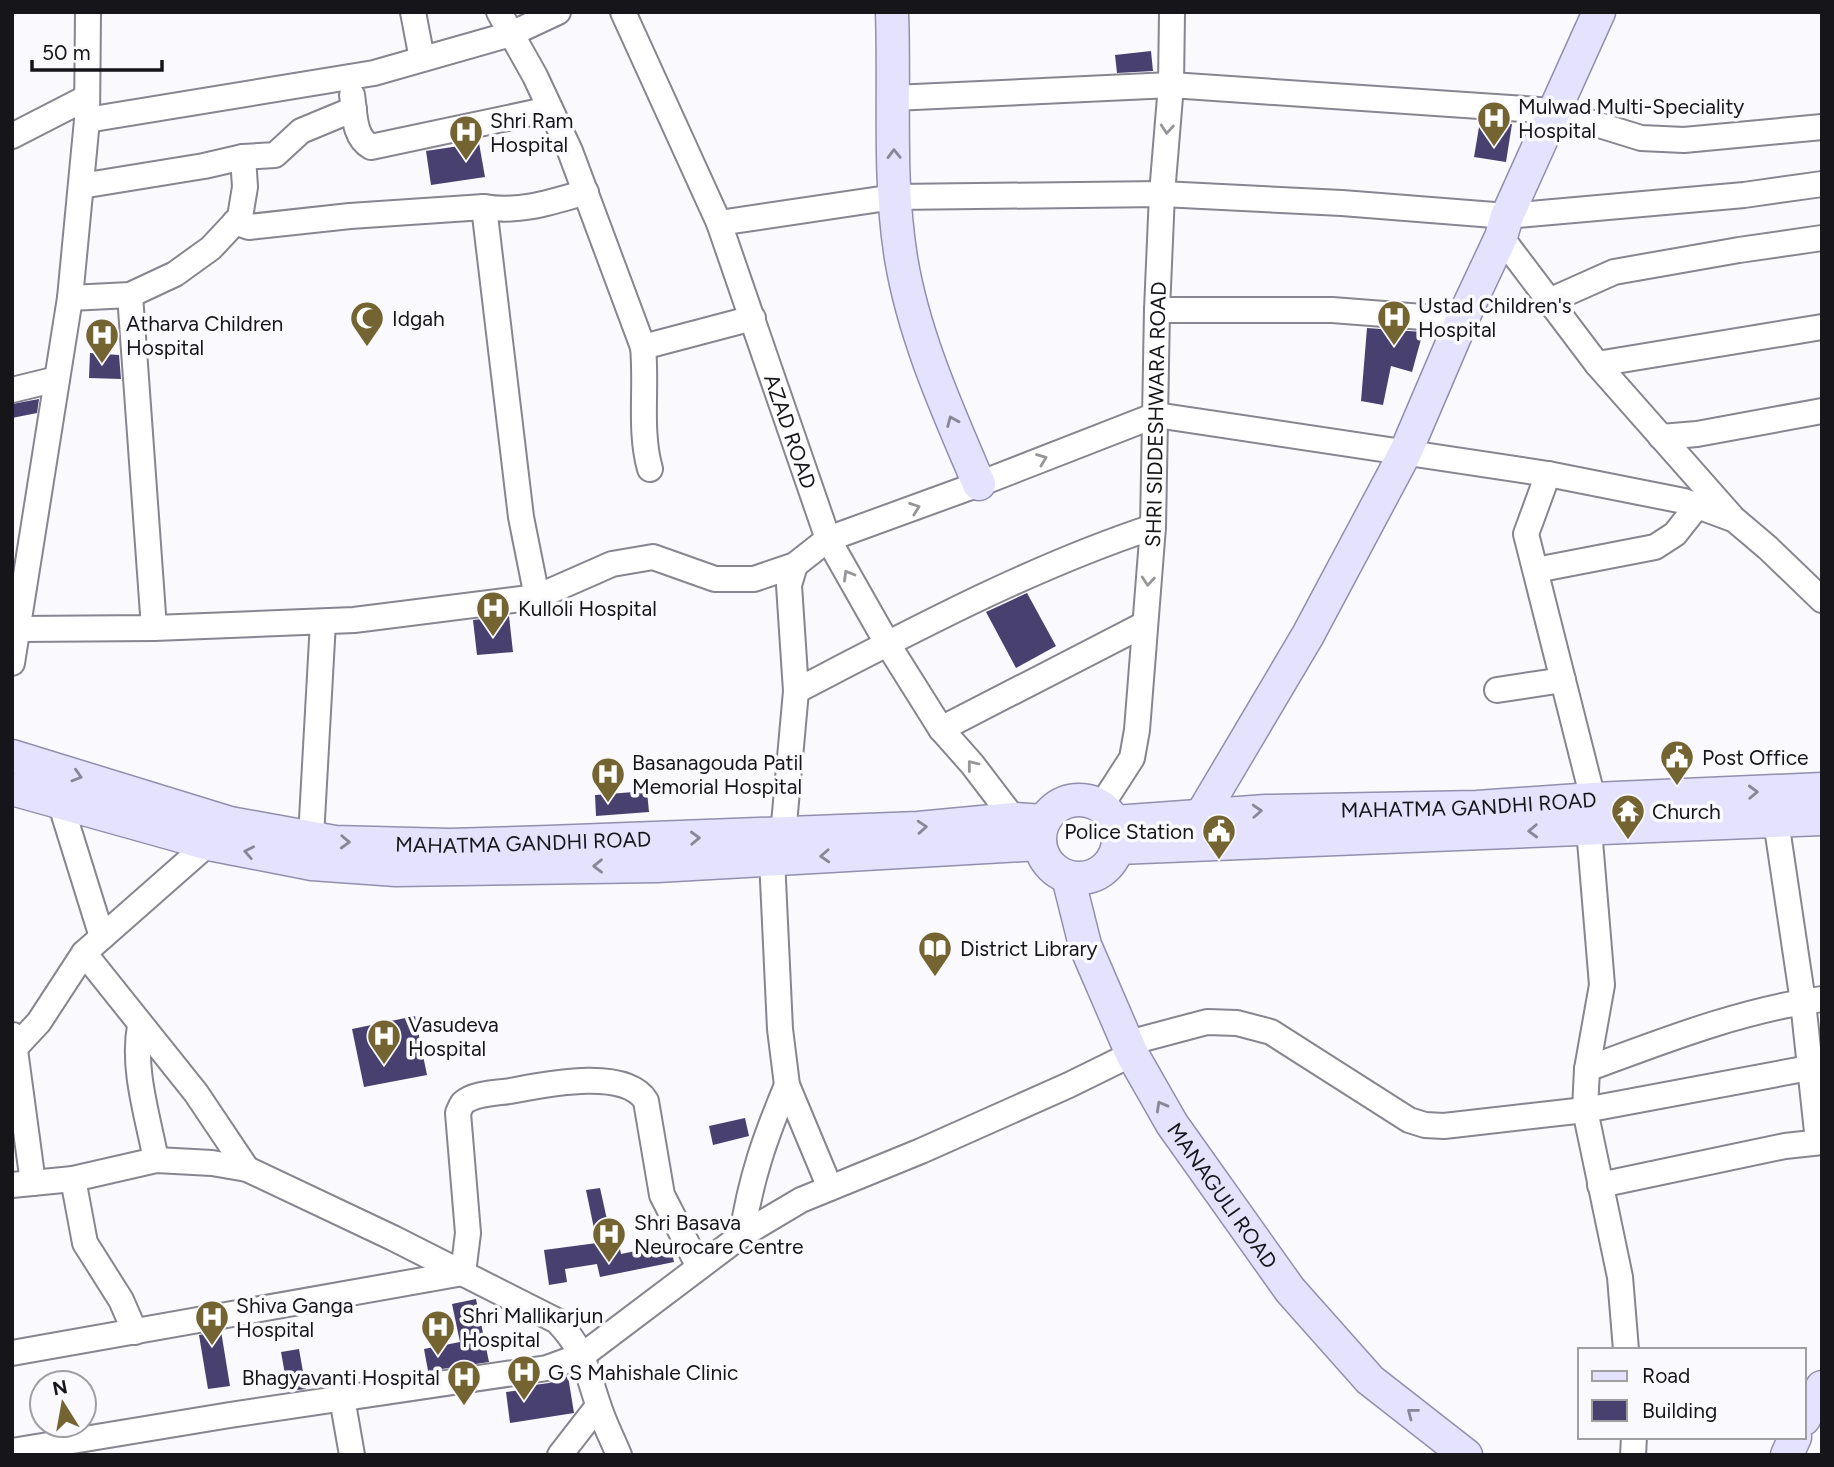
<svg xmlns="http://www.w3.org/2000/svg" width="1834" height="1467" viewBox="0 0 1834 1467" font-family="Figtree,sans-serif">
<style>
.building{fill:#48416f}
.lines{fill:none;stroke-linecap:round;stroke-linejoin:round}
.minor-casing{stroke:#868590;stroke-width:28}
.major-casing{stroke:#928eae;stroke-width:35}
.minor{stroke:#fff;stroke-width:24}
.major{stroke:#e5e2fe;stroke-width:32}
.oneway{stroke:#969698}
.oneway2{stroke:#888697}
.labels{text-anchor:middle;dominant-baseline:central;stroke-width:7;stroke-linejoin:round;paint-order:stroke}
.poi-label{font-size:21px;fill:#16161a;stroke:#f9f9fe;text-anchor:start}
.street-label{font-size:21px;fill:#16161a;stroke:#f9f9fe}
</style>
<rect width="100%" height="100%" fill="#f9f9fe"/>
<path class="building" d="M1151,51L1153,71L1117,73L1115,55Z
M1480,121L1512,124L1506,162L1474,157Z
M479,143L485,177L431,185L426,151Z
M1367,328L1423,332L1412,372L1391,366L1383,405L1361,401Z
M90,353L119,355L121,379L89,378Z
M39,399L37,413L12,418V404Z
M1027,593L1056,646L1016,668L986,612Z
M509,616L513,652L477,655L473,620Z
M647,791L649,812L596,816L595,795Z
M415,1016L427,1075L364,1087L352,1029Z
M745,1118L749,1136L713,1145L709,1126Z
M600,1188L608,1224L615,1223L621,1254L670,1244L674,1262L600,1277L597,1264L565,1269L567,1282L549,1285L544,1250L597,1243L586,1190Z
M476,1299L489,1362L428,1371L424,1349L460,1342L452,1304Z
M221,1331L230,1386L208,1389L199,1335Z
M299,1349L306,1389L288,1391L281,1352Z
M568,1376L574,1413L510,1423L506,1392L527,1389V1386L549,1383Z"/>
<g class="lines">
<g class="minor-casing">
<g id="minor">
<path d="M413,12L422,59"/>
<path d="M499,12L535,76L570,151L643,347C647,387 639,430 650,469"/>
<path id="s1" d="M623,12L719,223L828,539L887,643L941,729L972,764L1014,819"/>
<path d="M352,95C355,113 353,137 371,147L550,109"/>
<path d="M893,98L1171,85L1554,111L1641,138L1684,140L1822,127"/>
<path d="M87,120L374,73L511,34L558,12"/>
<path d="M12,136L86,98"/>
<path d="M81,186L204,166L243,157L275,155L301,131L354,109"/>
<path d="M484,207L521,517L537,597"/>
<path d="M235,222L249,227L350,216L484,207C520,213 552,202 586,192"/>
<path d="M719,223L894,197L1162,194L1342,203L1507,216L1744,195L1822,184"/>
<path d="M1501,237L1597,364L1732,517"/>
<path d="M130,295L154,628"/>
<path d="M70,298L130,295L175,274L211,248L240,217L245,187L243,157"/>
<path d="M1549,301L1614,272L1739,250L1822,238"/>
<path d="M1157,310H1332L1462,320"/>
<path d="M643,347L753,318"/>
<path d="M1597,364L1822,327"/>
<path d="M12,390L57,379"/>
<path d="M1661,437L1697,434L1822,411"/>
<path d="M1548,474L1526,534L1593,799"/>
<path d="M1536,570L1655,547L1675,534L1697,506"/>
<path d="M18,629L154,628L354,620L537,597L612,564L653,557L715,579H754L795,565L828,539L979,484L1156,415L1548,474L1684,501L1735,520L1768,548L1822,600"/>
<path d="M12,663L70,298L87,120L88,12"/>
<path d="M1497,690L1563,680"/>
<path d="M796,691C912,631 1029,568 1153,527"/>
<path d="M941,729L1143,625"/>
<path d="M60,802L102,937"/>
<path id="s2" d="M1101,806L1132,758L1137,730L1153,527L1157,310L1162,194L1171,85L1172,12"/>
<path d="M1776,821L1803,1002L1818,1141"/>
<path d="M1589,829L1602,985L1587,1069L1585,1110L1620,1277L1626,1350"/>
<path d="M783,835L796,691L789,585L795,565"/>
<path d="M311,837L323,622"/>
<path d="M772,859L780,1029L787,1085L830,1188"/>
<path d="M84,953L196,1093L247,1169"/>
<path d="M140,1026C132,1069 148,1117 156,1160"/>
<path d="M13,1035L33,1183"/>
<path d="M1128,1043L1207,1022L1237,1023L1271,1032L1409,1120L1425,1125L1444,1126L1585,1110L1809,1068"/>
<path d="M12,1051L39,1022L84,953L218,835"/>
<path d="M1587,1069C1663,1041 1741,1010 1822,999"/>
<path d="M73,1179L85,1243L121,1300L135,1332"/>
<path d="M12,1185L73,1179L156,1160L212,1163L247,1169L393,1238L557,1321C585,1351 585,1366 598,1404C603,1421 612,1438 619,1455"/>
<path d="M1600,1185L1785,1146L1822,1142"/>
<path d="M742,1235C751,1177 765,1138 787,1085"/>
<path d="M12,1353L463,1273L468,1233L458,1113C458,1112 462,1104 463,1103C474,1093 497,1093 510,1091C543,1085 625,1067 646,1101L662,1195L699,1267"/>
<path d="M342,1398L352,1455"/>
<path d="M12,1451L230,1415L547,1368L583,1355L742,1235L801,1200L921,1151L1069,1085L1132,1054"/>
<path d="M560,1455L598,1406"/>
<path d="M1633,1455L1634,1437"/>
</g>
</g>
<g class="major-casing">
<g id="major">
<path d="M892,12C895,94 888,177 901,258C914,337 948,411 979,484"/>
<path id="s3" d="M12,756L230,823L335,842L450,845L549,842L918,828L1014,819L1044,821"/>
<path d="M12,789L209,844L312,864L396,870L657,866L1040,844"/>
<circle cx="1079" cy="839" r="39"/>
<path d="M1202,814L1308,635L1406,451L1462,320L1501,237L1507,216L1599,12"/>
<path id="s4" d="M1115,822L1266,811L1477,807L1593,799L1822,789"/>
<path d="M1118,848L1822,819"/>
<path id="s5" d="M1068,877L1085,945L1132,1054L1172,1124L1290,1290L1370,1380L1466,1455"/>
<path d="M1804,1419L1822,1387"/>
<path d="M1787,1455L1795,1437"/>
</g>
</g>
<use href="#minor" class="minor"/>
<use href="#major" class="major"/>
</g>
<defs><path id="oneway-chevron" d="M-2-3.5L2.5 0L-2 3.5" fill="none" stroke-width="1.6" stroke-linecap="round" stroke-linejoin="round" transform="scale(1.75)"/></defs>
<g class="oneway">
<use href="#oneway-chevron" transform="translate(1167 129) rotate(95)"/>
<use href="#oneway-chevron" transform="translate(1042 459) rotate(-21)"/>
<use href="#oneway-chevron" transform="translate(915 508) rotate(-20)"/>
<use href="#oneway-chevron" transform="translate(848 575) rotate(-120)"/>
<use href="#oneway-chevron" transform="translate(1148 581) rotate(95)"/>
<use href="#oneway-chevron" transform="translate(972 765) rotate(-128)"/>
</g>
<g class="oneway2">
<use href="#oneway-chevron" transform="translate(894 154) rotate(-91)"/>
<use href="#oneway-chevron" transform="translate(952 421) rotate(-113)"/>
<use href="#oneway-chevron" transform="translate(77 776) rotate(17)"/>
<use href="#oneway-chevron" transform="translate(1753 792) rotate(-2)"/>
<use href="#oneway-chevron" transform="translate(1257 811) rotate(-3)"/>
<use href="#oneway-chevron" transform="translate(922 827) rotate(-4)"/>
<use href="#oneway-chevron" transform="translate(1533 831) rotate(178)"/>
<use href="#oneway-chevron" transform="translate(695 838) rotate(-2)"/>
<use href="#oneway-chevron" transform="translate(345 842) rotate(2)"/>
<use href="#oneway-chevron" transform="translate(249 852) rotate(-169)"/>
<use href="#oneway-chevron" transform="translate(825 856) rotate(177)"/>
<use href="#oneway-chevron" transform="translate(598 866) rotate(179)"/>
<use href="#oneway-chevron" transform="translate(1161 1106) rotate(-119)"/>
<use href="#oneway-chevron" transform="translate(1412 1413) rotate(-142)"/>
</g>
<defs>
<g id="hospital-pin" transform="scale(1.75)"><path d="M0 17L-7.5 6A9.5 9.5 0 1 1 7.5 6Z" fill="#746431" stroke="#f9f9fe"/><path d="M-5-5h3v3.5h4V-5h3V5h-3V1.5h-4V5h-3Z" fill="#fff"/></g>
<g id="mosque-pin" transform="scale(1.75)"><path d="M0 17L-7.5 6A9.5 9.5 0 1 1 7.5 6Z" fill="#746431" stroke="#f9f9fe"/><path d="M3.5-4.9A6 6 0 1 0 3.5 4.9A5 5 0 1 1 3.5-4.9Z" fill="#fff"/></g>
<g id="civic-pin" transform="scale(1.75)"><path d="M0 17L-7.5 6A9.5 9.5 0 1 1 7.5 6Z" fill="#746431" stroke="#f9f9fe"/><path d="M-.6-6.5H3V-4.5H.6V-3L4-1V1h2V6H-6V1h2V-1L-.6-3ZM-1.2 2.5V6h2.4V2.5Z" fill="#fff"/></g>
<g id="temple-pin" transform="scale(1.75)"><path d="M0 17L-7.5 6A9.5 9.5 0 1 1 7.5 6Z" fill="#746431" stroke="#f9f9fe"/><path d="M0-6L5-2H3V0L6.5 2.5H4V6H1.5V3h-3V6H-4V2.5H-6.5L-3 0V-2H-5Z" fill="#fff"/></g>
<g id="library-pin" transform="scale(1.75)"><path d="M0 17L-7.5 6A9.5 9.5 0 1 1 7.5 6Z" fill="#746431" stroke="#f9f9fe"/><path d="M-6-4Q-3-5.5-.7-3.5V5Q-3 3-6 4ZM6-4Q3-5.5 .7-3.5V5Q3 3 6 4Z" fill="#fff"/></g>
</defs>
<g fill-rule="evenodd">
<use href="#hospital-pin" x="1494" y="118"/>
<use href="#hospital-pin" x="466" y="132"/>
<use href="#hospital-pin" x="1394" y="317"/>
<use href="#mosque-pin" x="367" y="318"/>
<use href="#hospital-pin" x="102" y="335"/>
<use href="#hospital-pin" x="493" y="608"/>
<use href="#civic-pin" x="1677" y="757"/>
<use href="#hospital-pin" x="608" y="774"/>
<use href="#temple-pin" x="1628" y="811"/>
<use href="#civic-pin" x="1219" y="831"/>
<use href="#library-pin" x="935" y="948"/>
<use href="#hospital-pin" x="384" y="1036"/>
<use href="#hospital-pin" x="609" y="1234"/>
<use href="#hospital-pin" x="212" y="1317"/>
<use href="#hospital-pin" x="438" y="1327"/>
<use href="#hospital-pin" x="524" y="1372"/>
<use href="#hospital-pin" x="464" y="1377"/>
</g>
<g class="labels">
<g class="poi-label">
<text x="1518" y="106">Mulwad Multi-Speciality<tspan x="1518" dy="24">Hospital</tspan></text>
<text x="490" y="120">Shri Ram<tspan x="490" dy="24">Hospital</tspan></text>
<text x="1418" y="305">Ustad Children's<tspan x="1418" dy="24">Hospital</tspan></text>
<text x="392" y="318">Idgah</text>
<text x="126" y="323">Atharva Children<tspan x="126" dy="24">Hospital</tspan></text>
<text x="518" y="608">Kulloli Hospital</text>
<text x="1702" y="757">Post Office</text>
<text x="632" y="762">Basanagouda Patil<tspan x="632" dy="24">Memorial Hospital</tspan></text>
<text x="1652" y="811">Church</text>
<text x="1194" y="831" text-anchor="end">Police Station</text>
<text x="960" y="948">District Library</text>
<text x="408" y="1024">Vasudeva<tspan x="408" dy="24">Hospital</tspan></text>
<text x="634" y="1222">Shri Basava<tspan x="634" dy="24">Neurocare Centre</tspan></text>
<text x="236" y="1305">Shiva Ganga<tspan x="236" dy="24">Hospital</tspan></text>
<text x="462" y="1315">Shri Mallikarjun<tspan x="462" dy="24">Hospital</tspan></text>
<text x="548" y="1372">G S Mahishale Clinic</text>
<text x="440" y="1377" text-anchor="end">Bhagyavanti Hospital</text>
</g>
<g class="street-label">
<text stroke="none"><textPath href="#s2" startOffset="402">SHRI SIDDESHWARA ROAD</textPath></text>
<text stroke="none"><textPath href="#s1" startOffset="452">AZAD ROAD</textPath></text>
<text stroke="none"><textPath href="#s4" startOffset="354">MAHATMA GANDHI ROAD</textPath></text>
<text stroke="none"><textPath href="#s3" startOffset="523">MAHATMA GANDHI ROAD</textPath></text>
<text stroke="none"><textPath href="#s5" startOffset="357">MANAGULI ROAD</textPath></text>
</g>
</g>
<rect width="1834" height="1467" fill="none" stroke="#16161a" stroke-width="28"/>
<rect x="1578" y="1348" width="228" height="91" fill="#f9f9fe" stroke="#9e9ea3" stroke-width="2"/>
<rect x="1592" y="1371" width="35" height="10" fill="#e5e2fe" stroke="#9e9ea3" stroke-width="2"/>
<text x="1642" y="1383" font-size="21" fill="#16161a">Road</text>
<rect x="1592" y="1400" width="35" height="21" fill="#48416f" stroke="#9e9ea3" stroke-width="2"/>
<text x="1642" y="1418" font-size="21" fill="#16161a">Building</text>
<g transform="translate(63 1404) rotate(349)"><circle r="33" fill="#f9f9fe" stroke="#9e9ea3" stroke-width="2"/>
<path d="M0-5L12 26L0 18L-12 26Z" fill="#746431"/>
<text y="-10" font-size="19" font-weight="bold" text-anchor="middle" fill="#16161a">N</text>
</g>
<path d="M32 60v10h130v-10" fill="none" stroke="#16161a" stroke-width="3.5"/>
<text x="42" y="60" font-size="21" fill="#16161a" stroke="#f9f9fe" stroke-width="5" paint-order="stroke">50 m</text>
</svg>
